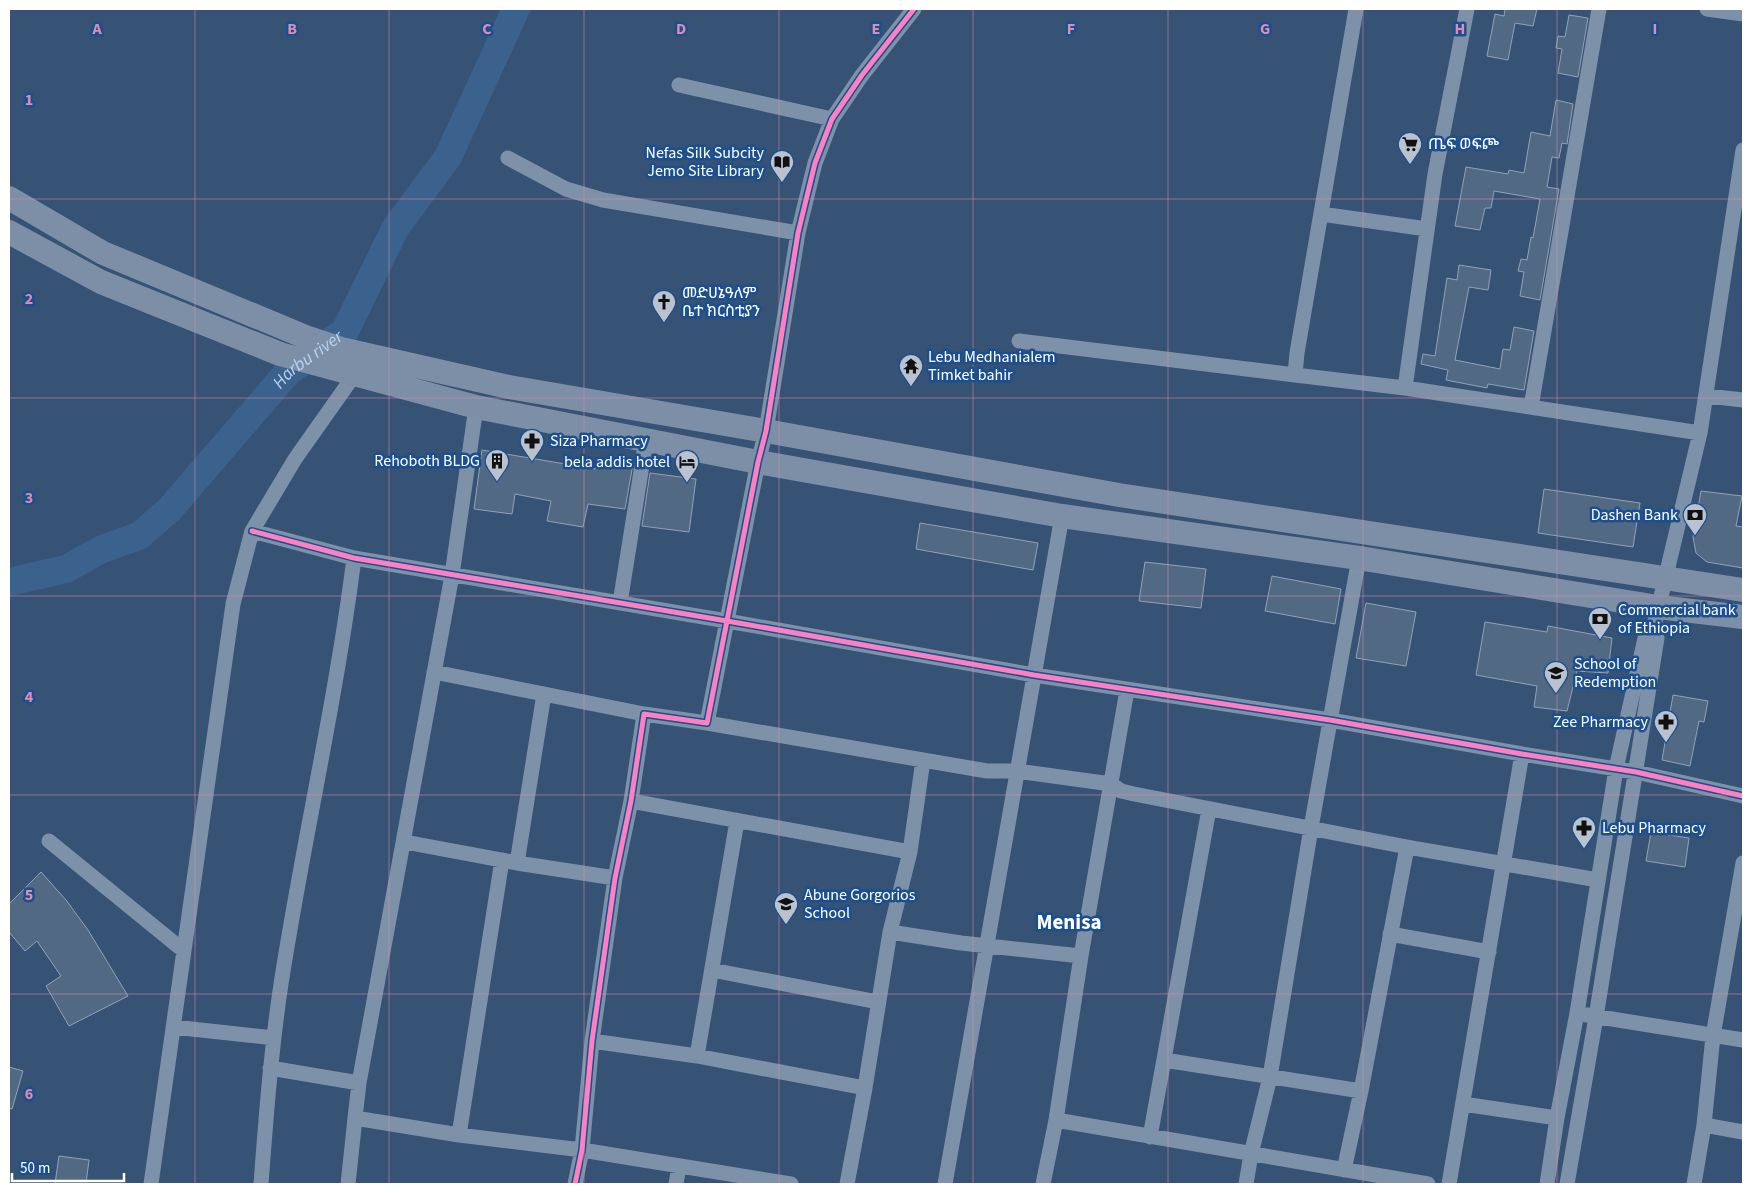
<svg xmlns="http://www.w3.org/2000/svg" width="1752" height="1193" viewBox="0 0 1752 1193" font-family="'Source Sans 3','Noto Sans Ethiopic',sans-serif">
<style>
.lines{fill:none;stroke-linecap:round;stroke-linejoin:round}
.river{stroke:#3b618d;stroke-width:28}
.building{fill:#526984;stroke:#92a2b6}
.street{stroke:#7d92a8;stroke-width:15}
.primary{stroke:#7d8ea7;stroke-width:24}
.cycleway-casing{stroke:#1b4f8f;stroke-width:8}
.cycleway{stroke:#ff80c0;stroke-width:5}
.grid{fill:none;stroke:#e08cad;stroke-width:1;stroke-opacity:0.55}
.labels{text-anchor:middle;dominant-baseline:central;stroke-width:5;stroke-linejoin:round;paint-order:stroke}
.poi-label{font-size:16px;fill:#fff;stroke:#1b4f8f;text-anchor:start}
.water-label{font-size:18px;font-style:italic;fill:#b5d3f5;stroke:#1b4f8f}
.district-label{font-size:21px;font-weight:bold;fill:#fff;stroke:#1b4f8f}
.grid-label{font-size:16px;text-anchor:middle;font-weight:bold;fill:#e08cad;stroke:#1b4f8f;stroke-width:5;stroke-linejoin:round;paint-order:stroke}
</style>
<rect width="100%" height="100%" fill="#365274"/>
<g class="lines">
<path class="river" id="s1" d="M9,582L66,569L102,549L139,536L169,510L288,372L345,331L396,227L448,157L516,9"/>
</g>
<path class="building" d="M1505,9H1537L1533,26L1515,23L1508,60L1487,56L1495,14L1504,16Z
M1569,15L1588,18L1578,77L1558,73L1562,49L1556,48L1558,36L1565,37Z
M1556,100L1573,104L1567,144L1562,143L1559,158L1552,157L1547,187L1559,189L1540,300L1520,296L1524,272L1518,271L1521,259L1527,260L1531,237L1533,238L1540,199L1494,191L1491,208H1485L1480,230L1455,226L1466,167L1508,174L1509,170L1524,173L1531,132L1550,136Z
M1459,265L1491,270L1488,290L1469,287L1455,360L1500,369L1503,349L1510,350L1514,327L1534,331L1524,390L1488,384L1487,388L1446,380L1448,370L1421,364L1423,354L1435,356L1447,278L1457,280Z
M482,450L595,469L597,459L633,464L625,509L588,504L583,527L547,521L551,501L515,494L512,514L474,509Z
M650,473L696,479L689,532L642,526Z
M1544,489L1640,503L1633,547L1538,533Z
M1701,491L1742,496L1736,526L1743,527V568L1707,562L1696,553L1693,537Z
M920,523L1038,543L1033,570L916,549Z
M1145,562L1206,569L1201,608L1139,601Z
M1272,576L1341,589L1335,624L1265,611Z
M1366,603L1416,612L1406,666L1356,658Z
M1485,622L1547,632L1548,626L1612,638L1608,673L1577,671L1567,711L1534,707L1537,686L1476,675Z
M1673,695L1708,701L1704,722L1699,721L1690,766L1662,760Z
M1651,832L1689,838L1685,867L1646,861Z
M41,872L66,900L88,930L128,996L69,1026L46,986L61,976L37,941L25,951L9,932V904Z
M9,1067L23,1071L12,1109L9,1108Z
M59,1156L89,1160L86,1184H55Z"/>
<g class="lines">
<path class="street" d="M1356,9L1297,353L1295,375L1405,388L1435,174L1467,9
M1707,9L1743,14
M679,85L832,119
M508,158L566,189L603,200L798,233
M1321,214L1427,229
M1019,341L1295,375
M1405,388L1700,433
M1707,396L1743,400
M476,407L452,575L359,1083L355,1118L459,1135L582,1150L791,1184
M1531,407L1599,9
M252,531L354,558L727,621L1034,675L1330,720L1522,754L1636,772L1743,796
M620,603L646,440
M434,672L644,714
M707,723L987,771H1017L1111,784L1121,791L1134,794L1407,847L1598,880
M631,801L910,852
M49,841L184,951
M405,842L517,863L615,878
M517,863L544,694
M890,932L961,943L1081,956L1056,1120L1043,1184
M1390,934L1489,952
M1081,956L1127,690
M712,970L878,1002
M1587,1015L1743,1040
M173,1027L274,1038
M592,1041L697,1056L865,1088
M697,1056L737,821
M1164,1060L1361,1091
M270,1068L359,1083
M1463,1104L1557,1118
M1056,1120L1428,1184
M1704,1125L1743,1132
M459,1135L502,860
M1150,1137L1209,809
M1344,1170L1361,1091L1407,847
M151,1184L233,604L252,531L295,459L355,374L358,367
M261,1184C266,1117 271,1051 281,984C303,842 336,701 354,558
M348,1184L355,1118
M575,1184L582,1150L592,1041L615,878L631,801L644,714L707,723L758,462L766,431L798,233L815,163L832,119L862,75L914,9
M676,1184L679,1166
M847,1184L865,1088L890,932L910,852L923,760
M945,1184L1062,516
M1246,1184L1251,1154L1270,1077L1311,828L1359,558
M1449,1184L1522,754
M1547,1184L1557,1118L1577,1013L1616,769L1645,638L1654,626
M1567,1184L1596,1017L1657,638L1654,626L1700,433L1743,150
M1694,1184L1704,1125L1713,1036L1743,863"/>
<path class="primary" d="M9,198L103,253L308,338L341,349L509,387L766,431L1119,495L1743,590
M9,232L101,282L280,354L476,407L758,462L1062,516L1359,558L1658,607L1743,617"/>
<g class="cycleway-casing">
<path id="cycleway" d="M252,531L354,558L727,621L1034,675L1330,720L1522,754L1636,772L1743,796
M575,1184L582,1150L592,1041L615,878L631,801L644,714L707,723L758,462L766,431L798,233L815,163L832,119L862,75L914,9"/>
</g>
<use href="#cycleway" class="cycleway"/>
</g>
<path class="grid" d="M195,9V1184M389,9V1184M584,9V1184M779,9V1184M973,9V1184M1168,9V1184M1363,9V1184M1557,9V1184M9,199H1743M9,398H1743M9,596H1743M9,795H1743M9,994H1743"/>
<defs>
<g id="supermarket-pin" transform="scale(1.25)"><path d="M0 17L-7.5 6A9.5 9.5 0 1 1 7.5 6Z" fill="#b9c2ce" stroke="#1b4f8f"/><path d="M-6-5.5h2.5l.6 2H6L4.5 2H-2.5L-4.4-4H-6ZM-1.5 3.2a1.3 1.3 0 1 0 .1 0ZM3 3.2a1.3 1.3 0 1 0 .1 0Z" fill="#111"/></g>
<g id="library-pin" transform="scale(1.25)"><path d="M0 17L-7.5 6A9.5 9.5 0 1 1 7.5 6Z" fill="#b9c2ce" stroke="#1b4f8f"/><path d="M-6-4Q-3-5.5-.7-3.5V5Q-3 3-6 4ZM6-4Q3-5.5 .7-3.5V5Q3 3 6 4Z" fill="#111"/></g>
<g id="church-pin" transform="scale(1.25)"><path d="M0 17L-7.5 6A9.5 9.5 0 1 1 7.5 6Z" fill="#b9c2ce" stroke="#1b4f8f"/><path d="M-1.2-6h2.4v3.5h3.3v2.4h-3.3V6h-2.4V-.1h-3.3v-2.4h3.3Z" fill="#111"/></g>
<g id="temple-pin" transform="scale(1.25)"><path d="M0 17L-7.5 6A9.5 9.5 0 1 1 7.5 6Z" fill="#b9c2ce" stroke="#1b4f8f"/><path d="M0-6L5-2H3V0L6.5 2.5H4V6H1.5V3h-3V6H-4V2.5H-6.5L-3 0V-2H-5Z" fill="#111"/></g>
<g id="pharmacy-pin" transform="scale(1.25)"><path d="M0 17L-7.5 6A9.5 9.5 0 1 1 7.5 6Z" fill="#b9c2ce" stroke="#1b4f8f"/><path d="M-2-6h4v4h4v4h-4v4h-4v-4h-4v-4h4Z" fill="#111"/></g>
<g id="building-pin" transform="scale(1.25)"><path d="M0 17L-7.5 6A9.5 9.5 0 1 1 7.5 6Z" fill="#b9c2ce" stroke="#1b4f8f"/><path d="M-4-6H4V6H1V3H-1V6H-4ZM-2.5-4.3h1.7v1.8h-1.7ZM.8-4.3h1.7v1.8H.8ZM-2.5-1h1.7V.8h-1.7ZM.8-1h1.7V.8H.8Z" fill="#111"/></g>
<g id="hotel-pin" transform="scale(1.25)"><path d="M0 17L-7.5 6A9.5 9.5 0 1 1 7.5 6Z" fill="#b9c2ce" stroke="#1b4f8f"/><path d="M-6-4.5h1.5V1H6V5H4.5V3h-9V5H-6ZM-4 0a1.8 1.8 0 1 1 3.6 0ZM.5 0V-2.5h3Q6-2.5 6 0Z" fill="#111"/></g>
<g id="bank-pin" transform="scale(1.25)"><path d="M0 17L-7.5 6A9.5 9.5 0 1 1 7.5 6Z" fill="#b9c2ce" stroke="#1b4f8f"/><path d="M-6-4H6V4H-6ZM0-2.3a2.3 2.3 0 1 0 0 4.6a2.3 2.3 0 1 0 0-4.6Z" fill="#111"/></g>
<g id="school-pin" transform="scale(1.25)"><path d="M0 17L-7.5 6A9.5 9.5 0 1 1 7.5 6Z" fill="#b9c2ce" stroke="#1b4f8f"/><path d="M0-5L7-2L0 1L-7-2ZM-4 1L0 2.5L4 1V4Q0 6-4 4Z" fill="#111"/></g>
</defs>
<g fill-rule="evenodd">
<use href="#supermarket-pin" x="1410" y="144"/>
<use href="#library-pin" x="782" y="162"/>
<use href="#church-pin" x="664" y="302"/>
<use href="#temple-pin" x="911" y="366"/>
<use href="#pharmacy-pin" x="532" y="441"/>
<use href="#building-pin" x="497" y="461"/>
<use href="#hotel-pin" x="687" y="462"/>
<use href="#bank-pin" x="1695" y="515"/>
<use href="#bank-pin" x="1600" y="619"/>
<use href="#school-pin" x="1556" y="673"/>
<use href="#pharmacy-pin" x="1666" y="722"/>
<use href="#pharmacy-pin" x="1584" y="828"/>
<use href="#school-pin" x="786" y="904"/>
</g>
<g class="labels">
<g class="poi-label">
<text x="1428" y="144">ጤፍ ወፍጮ</text>
<text x="764" y="153" text-anchor="end">Nefas Silk Subcity<tspan x="764" dy="18">Jemo Site Library</tspan></text>
<text x="682" y="293">መድሀኔዓለም<tspan x="682" dy="18">ቤተ ክርስቲያን</tspan></text>
<text x="928" y="357">Lebu Medhanialem<tspan x="928" dy="18">Timket bahir</tspan></text>
<text x="550" y="441">Siza Pharmacy</text>
<text x="480" y="461" text-anchor="end">Rehoboth BLDG</text>
<text x="670" y="462" text-anchor="end">bela addis hotel</text>
<text x="1678" y="515" text-anchor="end">Dashen Bank</text>
<text x="1618" y="610">Commercial bank<tspan x="1618" dy="18">of Ethiopia</tspan></text>
<text x="1574" y="664">School of<tspan x="1574" dy="18">Redemption</tspan></text>
<text x="1648" y="722" text-anchor="end">Zee Pharmacy</text>
<text x="1602" y="828">Lebu Pharmacy</text>
<text x="804" y="895">Abune Gorgorios<tspan x="804" dy="18">School</tspan></text>
</g>
<g class="water-label">
<text stroke="none"><textPath href="#s1" startOffset="384">Harbu river</textPath></text>
</g>
<g class="district-label">
<text x="1069" y="922">Menisa</text>
</g>
</g>
<g class="grid-label">
<text x="97" y="34">A</text>
<text x="292" y="34">B</text>
<text x="487" y="34">C</text>
<text x="681" y="34">D</text>
<text x="876" y="34">E</text>
<text x="1071" y="34">F</text>
<text x="1265" y="34">G</text>
<text x="1460" y="34">H</text>
<text x="1655" y="34">I</text>
<text x="29" y="105">1</text>
<text x="29" y="304">2</text>
<text x="29" y="503">3</text>
<text x="29" y="702">4</text>
<text x="29" y="900">5</text>
<text x="29" y="1099">6</text>
</g>
<rect width="1752" height="1193" fill="none" stroke="#ffffff" stroke-width="20"/>
<path d="M12 1173v8h112v-8" fill="none" stroke="#ffffff" stroke-width="2.5"/>
<text x="20" y="1173" font-size="15" fill="#ffffff" stroke="#1b4f8f" stroke-width="4" paint-order="stroke">50 m</text>
</svg>
